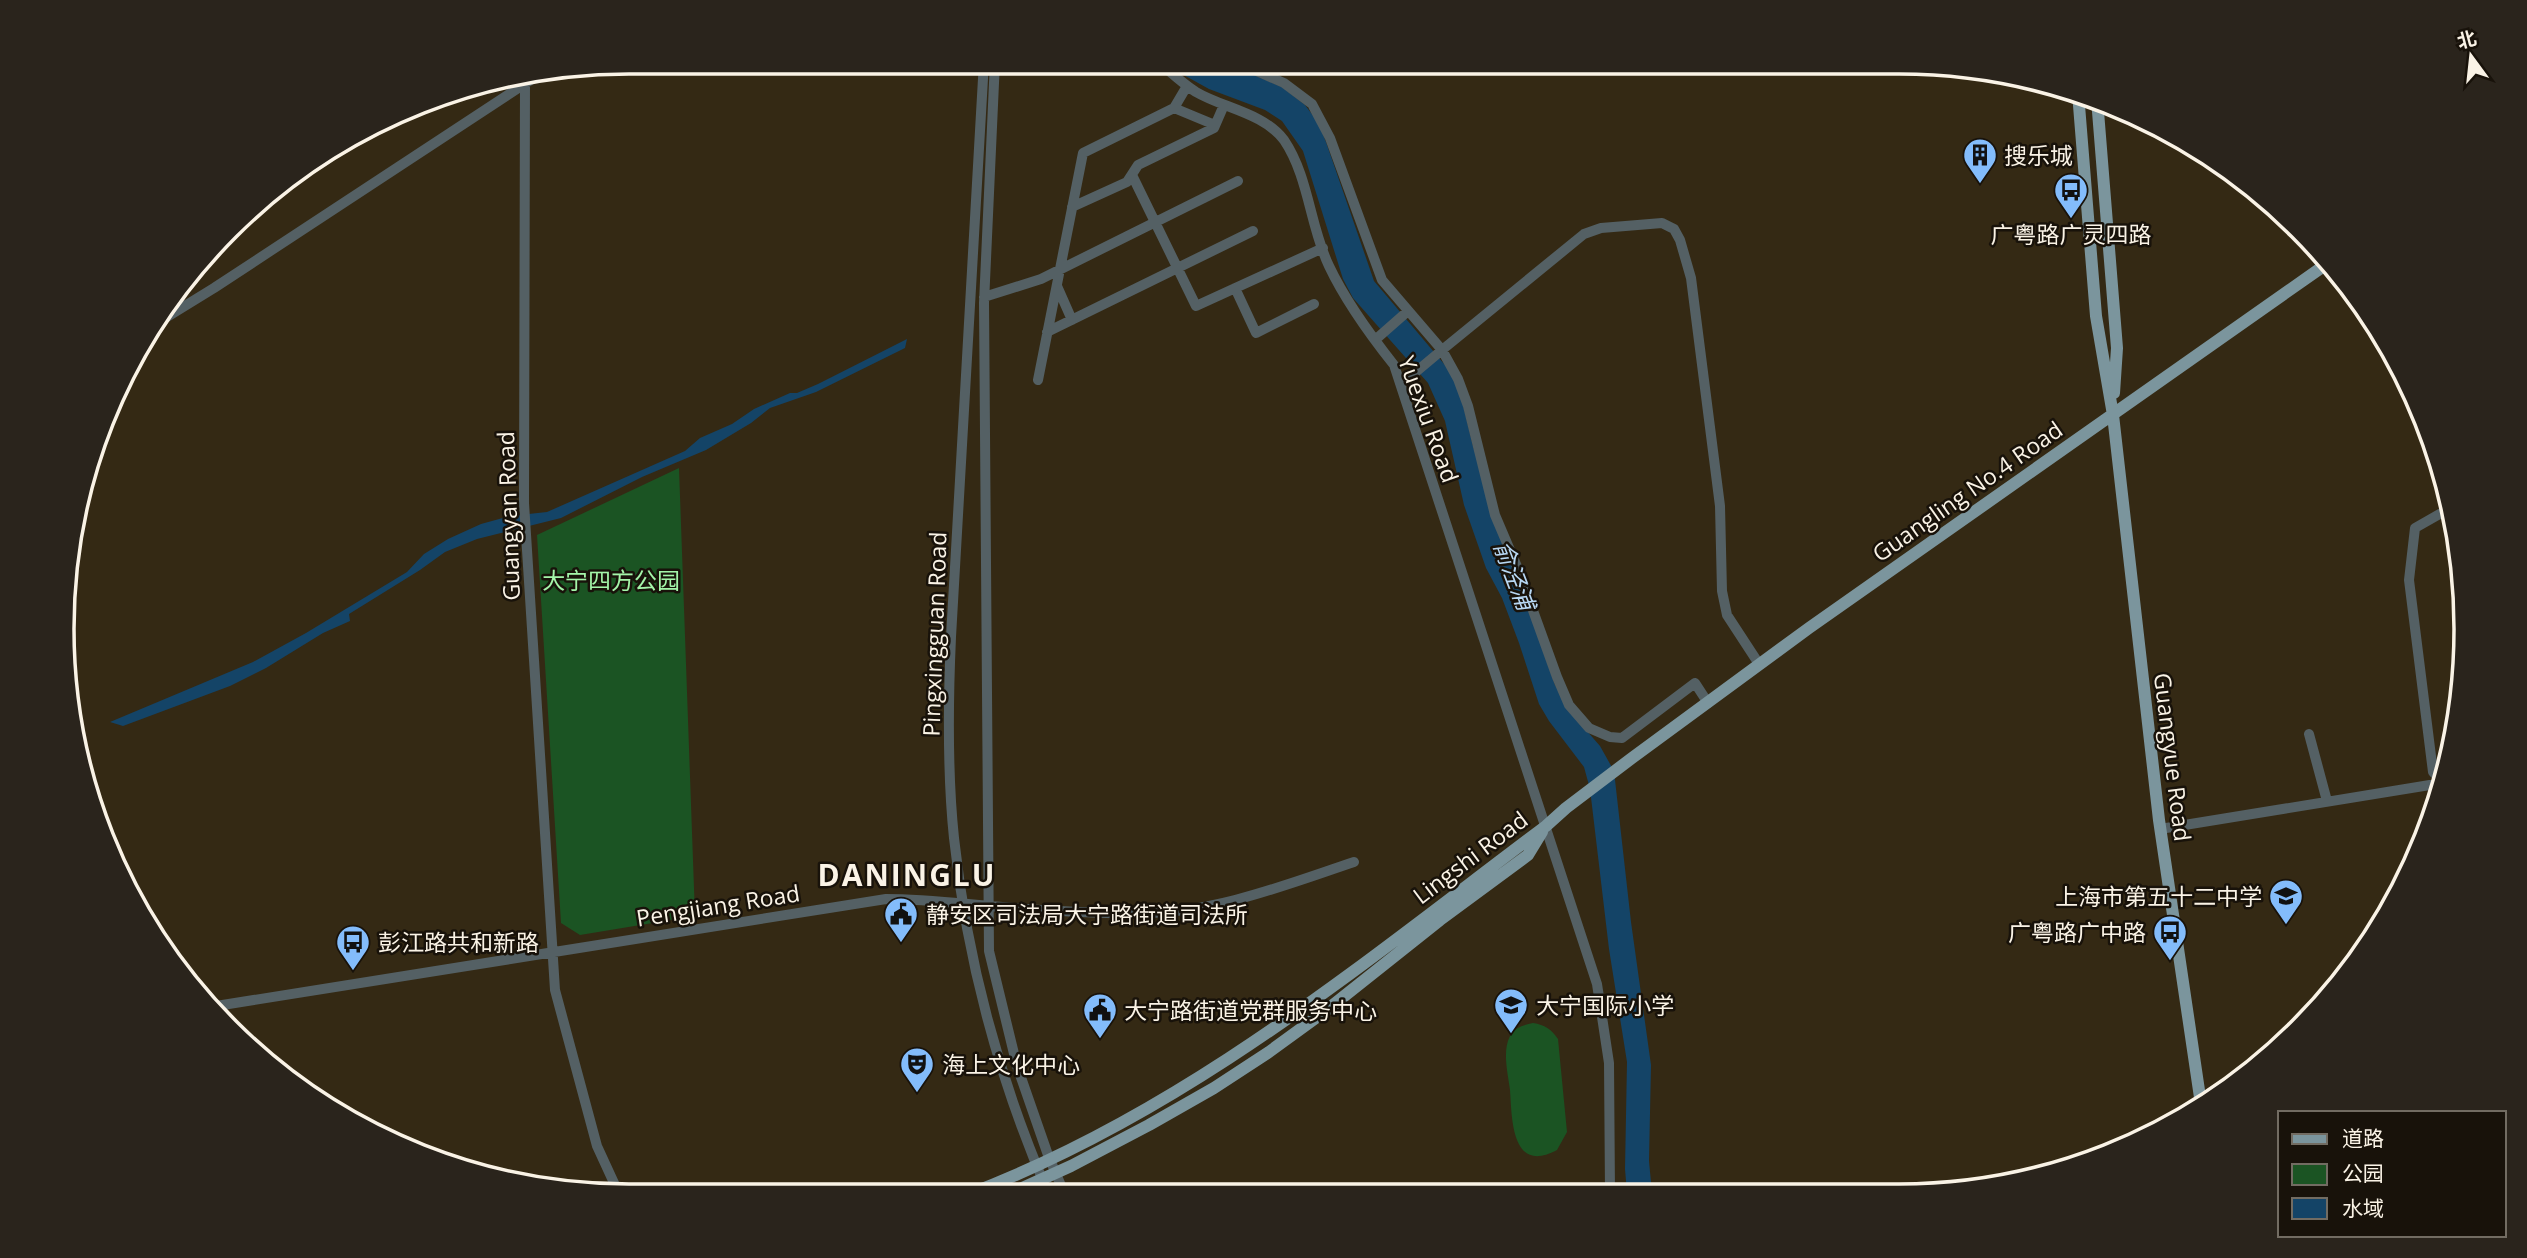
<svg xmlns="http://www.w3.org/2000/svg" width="2527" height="1258" viewBox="0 0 2527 1258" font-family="'Open Sans','Noto Sans SC',sans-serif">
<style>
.green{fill:#1b5423}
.water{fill:#144467}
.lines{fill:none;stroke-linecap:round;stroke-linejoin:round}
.minor{stroke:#546064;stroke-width:10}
.major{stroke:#7b959d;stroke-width:12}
.labels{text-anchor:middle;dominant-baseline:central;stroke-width:5;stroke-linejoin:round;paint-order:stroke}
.poi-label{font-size:23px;fill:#faf3e6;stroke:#18120a;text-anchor:start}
.street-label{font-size:23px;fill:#faf3e6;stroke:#18120a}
.park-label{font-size:23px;fill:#a4f5a9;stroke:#18120a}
.water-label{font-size:24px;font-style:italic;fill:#b7d7f3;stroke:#18120a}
.district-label{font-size:30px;font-weight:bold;letter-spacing:2px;fill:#faf3e6;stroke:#18120a}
.rim{fill:none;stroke:#faf3e6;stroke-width:3.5}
</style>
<rect width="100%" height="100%" fill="#342914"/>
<path class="green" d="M679,468L695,916L580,935L561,923L537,535Z
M1533,1023C1545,1025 1551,1029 1558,1039L1567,1132L1557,1150C1511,1175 1512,1118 1510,1090C1508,1074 1502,1051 1510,1036C1515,1027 1524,1025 1533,1023Z"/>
<path class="water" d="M1169,61H1221L1282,87L1305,105L1318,122L1326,142L1374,281L1450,371L1459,388L1473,446L1555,685L1573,715L1600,746L1614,771L1631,922L1651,1065L1649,1161L1652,1193H1627L1625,1169L1627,1062L1609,949L1590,789L1584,767L1549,721L1539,704L1519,643L1502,598L1486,568L1464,505L1445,421L1428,383L1353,298L1343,279L1303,151L1282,121L1265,110L1209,89L1182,74Z
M907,339L905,348L816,392L770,408L751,423L706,450L642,477L561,518L477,539L445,552L420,570L349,614L350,621L323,633L266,668L230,686L123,726L110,722L253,662L306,633L407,572L424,554L448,539L481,524L510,516L547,512L685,451L700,438L732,424L754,409L790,393H797L818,384Z"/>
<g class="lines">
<path class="minor" d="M984,61L951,637C948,704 947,771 954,838C967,961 1000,1082 1049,1195
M995,61L984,303L989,951L1017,1066L1048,1155L1065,1195
M1158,61C1170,72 1182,83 1196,92C1223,108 1264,113 1284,140C1309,177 1310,227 1329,266C1345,300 1371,336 1394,365L1597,984L1609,1063L1610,1193
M1234,61L1284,83L1312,104L1330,138L1382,280L1442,350L1584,234L1601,228L1662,223L1674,229L1680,240L1691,278L1720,506L1722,591L1727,615L1759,664
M525,78L524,503L555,990L597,1146L620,1196
M1174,108L1215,125
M1132,175L1196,306L1323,248
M1072,207L1127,182L1138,165L1214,128L1224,105
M1057,286L1072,320
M1235,288L1256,333L1314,304
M984,297L1041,279L1238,181
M149,328L214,288L535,77
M1047,332L1253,231
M1375,340L1408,311
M1411,376L1442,350L1458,379L1468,406L1495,515L1518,569L1557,677L1569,705L1589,728L1610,737L1622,738L1695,683L1708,703
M1038,380L1083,153L1174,108L1187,86
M2309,734L2327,801
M2442,782L2433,772L2409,580L2415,528L2452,507
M2160,829L2442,783
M210,1007L886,899C929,899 971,905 1014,908C1056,911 1100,914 1142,913C1215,913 1285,885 1354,862"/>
<path class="major" d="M2078,93L2096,316L2113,415L2159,820L2201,1104
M2097,99L2117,348L2114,393
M1007,1195L1071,1166L1149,1125L1214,1088L1269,1052L1328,1009L1440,920L1528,855L1542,832
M964,1196C1183,1114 1362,964 1546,826L1566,808L1632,758L1809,628L2328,263"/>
</g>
<defs>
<g id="building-pin" transform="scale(1.75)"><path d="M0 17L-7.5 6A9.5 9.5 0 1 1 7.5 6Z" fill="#83bcfb" stroke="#18120a"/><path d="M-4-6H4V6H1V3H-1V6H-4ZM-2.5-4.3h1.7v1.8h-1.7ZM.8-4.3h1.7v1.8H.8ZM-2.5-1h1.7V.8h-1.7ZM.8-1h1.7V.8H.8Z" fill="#111"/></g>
<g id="bus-pin" transform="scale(1.75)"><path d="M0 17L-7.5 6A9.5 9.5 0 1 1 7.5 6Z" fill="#83bcfb" stroke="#18120a"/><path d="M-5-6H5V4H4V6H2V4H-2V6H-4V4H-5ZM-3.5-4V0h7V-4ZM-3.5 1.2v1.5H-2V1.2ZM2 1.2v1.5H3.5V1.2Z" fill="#111"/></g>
<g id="school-pin" transform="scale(1.75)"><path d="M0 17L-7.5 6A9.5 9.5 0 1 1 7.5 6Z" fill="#83bcfb" stroke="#18120a"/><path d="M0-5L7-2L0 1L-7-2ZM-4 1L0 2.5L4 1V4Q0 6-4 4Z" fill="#111"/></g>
<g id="civic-pin" transform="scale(1.75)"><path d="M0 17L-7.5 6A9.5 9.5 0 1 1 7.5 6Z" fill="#83bcfb" stroke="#18120a"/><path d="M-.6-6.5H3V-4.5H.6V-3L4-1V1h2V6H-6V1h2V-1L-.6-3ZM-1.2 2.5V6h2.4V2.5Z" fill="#111"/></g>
<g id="theatre-pin" transform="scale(1.75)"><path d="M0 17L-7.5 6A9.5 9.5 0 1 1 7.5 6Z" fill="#83bcfb" stroke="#18120a"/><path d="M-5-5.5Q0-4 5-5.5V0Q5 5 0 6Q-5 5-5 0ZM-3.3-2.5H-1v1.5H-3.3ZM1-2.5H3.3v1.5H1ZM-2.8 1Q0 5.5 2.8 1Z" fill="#111"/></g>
</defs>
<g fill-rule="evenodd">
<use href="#building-pin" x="1980" y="155"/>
<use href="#bus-pin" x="2071" y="190"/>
<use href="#school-pin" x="2286" y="896"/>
<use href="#civic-pin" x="901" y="914"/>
<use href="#bus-pin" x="2170" y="932"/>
<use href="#bus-pin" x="353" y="942"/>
<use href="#school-pin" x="1511" y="1005"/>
<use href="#civic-pin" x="1100" y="1010"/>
<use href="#theatre-pin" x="917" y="1064"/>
</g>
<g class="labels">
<g class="poi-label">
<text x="2004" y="155">搜乐城</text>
<text x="2071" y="234" text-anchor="middle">广粤路广灵四路</text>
<text x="2262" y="896" text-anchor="end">上海市第五十二中学</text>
<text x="926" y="914">静安区司法局大宁路街道司法所</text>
<text x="2146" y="932" text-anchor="end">广粤路广中路</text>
<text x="378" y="942">彭江路共和新路</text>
<text x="1536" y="1005">大宁国际小学</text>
<text x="1124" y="1010">大宁路街道党群服务中心</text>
<text x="942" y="1064">海上文化中心</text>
</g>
<g class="street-label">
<text transform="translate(1429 419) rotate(70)">Yuexiu Road</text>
<text transform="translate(1967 491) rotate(-35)">Guangling No.4 Road</text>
<text transform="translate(508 516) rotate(-92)">Guangyan Road</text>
<text transform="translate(934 634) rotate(-88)">Pingxingguan Road</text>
<text transform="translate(2173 757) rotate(83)">Guangyue Road</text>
<text transform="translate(1470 857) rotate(-37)">Lingshi Road</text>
<text transform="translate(718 905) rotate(-9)">Pengjiang Road</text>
</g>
<g class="park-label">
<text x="611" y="580">大宁四方公园</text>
</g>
<g class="water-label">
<text transform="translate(1515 575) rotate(69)">俞泾浦</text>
</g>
<g class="district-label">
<text x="907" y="874">DANINGLU</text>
</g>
</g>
<path d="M0 0H2527V1258H0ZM629 74H1899A555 555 0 0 1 2454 629V629A555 555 0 0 1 1899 1184H629A555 555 0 0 1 74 629V629A555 555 0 0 1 629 74Z" fill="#2a241c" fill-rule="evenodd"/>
<path class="rim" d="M629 74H1899A555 555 0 0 1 2454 629V629A555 555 0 0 1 1899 1184H629A555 555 0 0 1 74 629V629A555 555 0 0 1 629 74Z"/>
<rect x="2278" y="1111" width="228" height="126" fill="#18120a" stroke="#726c62" stroke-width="2"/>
<rect x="2292" y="1134" width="35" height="10" fill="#7b959d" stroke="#726c62" stroke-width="2"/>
<text x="2342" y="1146" font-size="21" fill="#faf3e6">道路</text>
<rect x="2292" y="1164" width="35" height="21" fill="#1b5423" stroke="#726c62" stroke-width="2"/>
<text x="2342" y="1181" font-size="21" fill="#faf3e6">公园</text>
<rect x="2292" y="1198" width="35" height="21" fill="#144467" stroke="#726c62" stroke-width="2"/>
<text x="2342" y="1216" font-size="21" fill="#faf3e6">水域</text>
<g transform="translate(2471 56) rotate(345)" stroke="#18120a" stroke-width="5" paint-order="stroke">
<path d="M0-5L12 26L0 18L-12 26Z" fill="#faf3e6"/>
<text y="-10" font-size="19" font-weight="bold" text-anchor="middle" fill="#faf3e6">北</text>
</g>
</svg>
